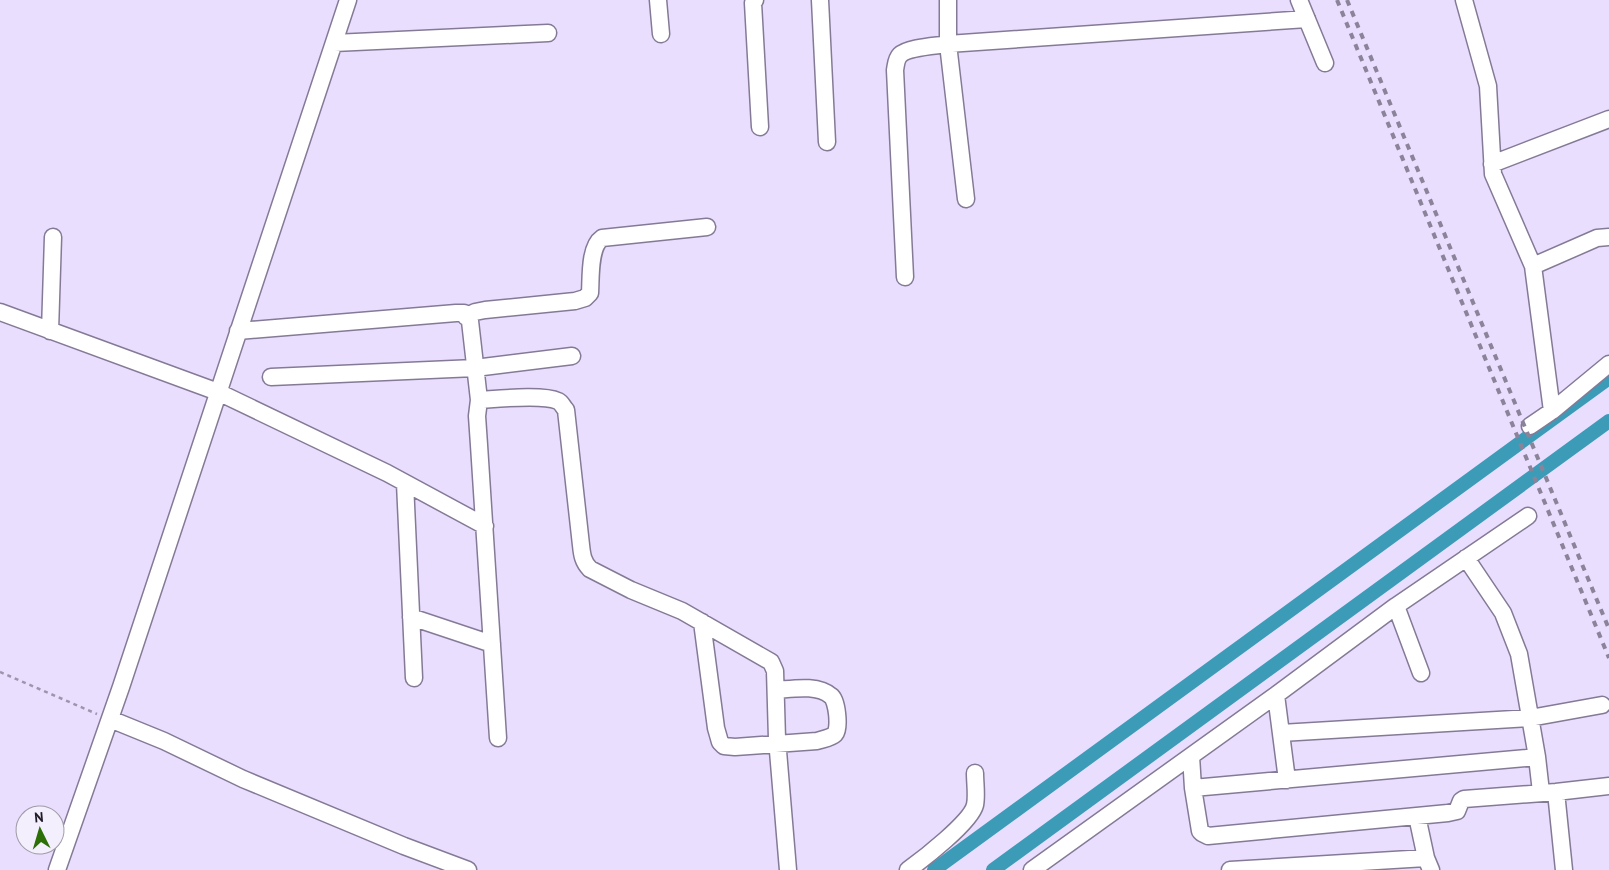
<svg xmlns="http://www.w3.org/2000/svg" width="1609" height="870" viewBox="0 0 1609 870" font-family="'PT Sans',sans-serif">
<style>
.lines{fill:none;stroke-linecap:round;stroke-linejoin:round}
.canal{stroke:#3c9cb8;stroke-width:14}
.minor-casing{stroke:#847a96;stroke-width:19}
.path{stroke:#9e95ad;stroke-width:2.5;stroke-dasharray:4 4;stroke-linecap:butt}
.minor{stroke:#fff;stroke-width:16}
.rail{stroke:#8b8399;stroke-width:4;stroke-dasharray:6 6;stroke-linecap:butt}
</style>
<rect width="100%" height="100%" fill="#eadefe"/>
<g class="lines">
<path class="canal" d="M934,870L1609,378
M993,870L1609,421"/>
<g class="minor-casing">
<path id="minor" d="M658,0L661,34
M755,0L753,3L760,127
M820,0L827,142
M948,0V44L966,199
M1299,0L1325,63
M1464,0L1488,86L1493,174L1533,266L1552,411
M334,43L548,33
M1492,164L1609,119
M1533,266L1597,238L1609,237
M905,277L895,70C896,65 896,59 900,55C908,47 937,46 948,44L1307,19
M0,312L218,392L387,473L485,526
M466,317L475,312L485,310L575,301L585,298L590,293C591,278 589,247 602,238L707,227
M50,331L53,237
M238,331L456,313H464L470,321L479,400L477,416L479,445L498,738
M271,377L475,368L572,356
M479,400C497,399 543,394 558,401C562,403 563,407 566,410L581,545C582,555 583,562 590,569L631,590L682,611L771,662L775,671L777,739L788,870
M1530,426L1552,411L1609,364
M405,483L414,678
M1466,558L1503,613L1519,654L1537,757L1541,792
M1396,606L1421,673
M411,617L492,644
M702,622L716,728L720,742L724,746L735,747L817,741C823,739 831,738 835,734C840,728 837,700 831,696C817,684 792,689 776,690
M1276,695L1287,780
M110,719L164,741L243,779L404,846L468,870
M1281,733L1530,718L1602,705
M1191,756L1193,788L1537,757
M1193,788L1200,831L1202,833L1208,836L1448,813L1457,811L1461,801L1464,799L1556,792L1609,786
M1556,792L1564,870
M1417,816L1426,858L1431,870
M57,870L121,687L348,0
M908,870C923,859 971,822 975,805C977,796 975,783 975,773
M1032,870L1276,695L1396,606L1528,516
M1230,870L1426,858"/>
</g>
<path class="path" d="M0,672L97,714"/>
<use href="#minor" class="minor"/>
<path class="rail" d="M1337,0L1609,658
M1347,0L1609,629"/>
</g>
<g transform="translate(40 830) rotate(355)"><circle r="24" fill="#f4effc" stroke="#9f9ba7"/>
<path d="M0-4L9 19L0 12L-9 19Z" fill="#2d6f07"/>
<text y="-8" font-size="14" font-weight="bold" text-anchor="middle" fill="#201c27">N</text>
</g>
</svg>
